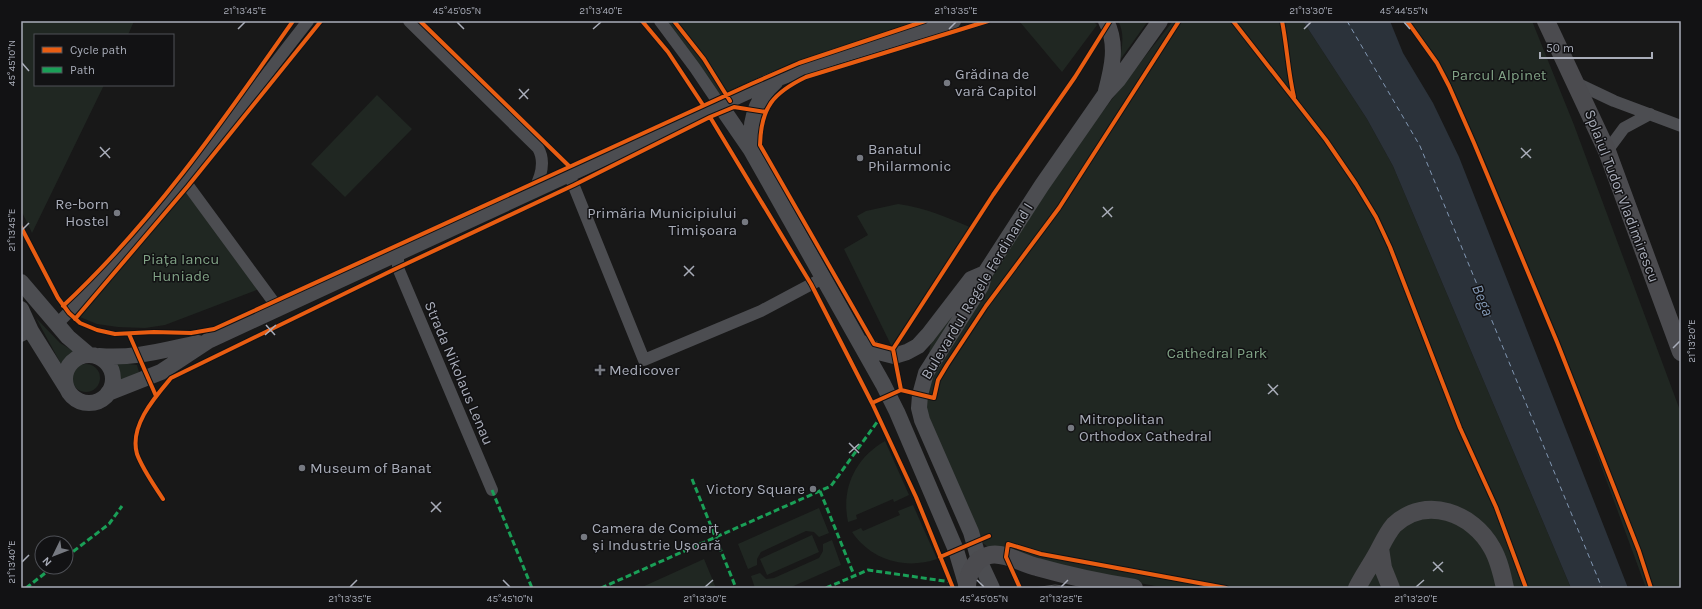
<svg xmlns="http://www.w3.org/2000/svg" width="1702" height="609" viewBox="0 0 1702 609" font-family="Karla,sans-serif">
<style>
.green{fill:#202722}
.water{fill:#2b323a}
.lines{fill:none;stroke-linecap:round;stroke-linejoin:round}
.ferry{stroke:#8197b3;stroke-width:1;stroke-dasharray:5 4;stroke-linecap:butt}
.minor{stroke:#4c4d51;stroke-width:12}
.tertiary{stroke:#4c4d51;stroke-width:16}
.secondary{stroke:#4b4b4f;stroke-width:18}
.tram{stroke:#4c4e50;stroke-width:1}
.quiet{stroke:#1a9f57;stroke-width:3;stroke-dasharray:6 3;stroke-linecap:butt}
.cycleway-casing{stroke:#121214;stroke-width:6}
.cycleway{stroke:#e95d12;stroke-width:4}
.ticks{fill:none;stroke:#a9adb9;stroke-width:1.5}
.poi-dot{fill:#767981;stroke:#121214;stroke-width:1.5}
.labels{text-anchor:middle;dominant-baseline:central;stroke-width:3;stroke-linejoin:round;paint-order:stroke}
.poi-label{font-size:15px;fill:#a9adb9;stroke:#121214;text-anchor:start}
.park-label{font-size:15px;fill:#81a386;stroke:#121214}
.street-label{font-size:15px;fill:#a9adb9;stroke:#121214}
.water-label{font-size:16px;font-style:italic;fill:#8197b3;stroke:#121214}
.neatline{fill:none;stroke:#a9adb9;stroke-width:1.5}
.ticks-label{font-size:10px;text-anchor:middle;fill:#a9adb9}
</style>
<rect width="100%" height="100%" fill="#181818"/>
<path class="green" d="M21,21H134L128,35H35V85H104L32,233L21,210Z
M665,21H949L723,103Z
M1022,21H1093L1097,25L1062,72L1020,22Z
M1118,21H1148L1120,60C1122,46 1125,33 1118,21Z
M1173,21H1303L1367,119L1393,166L1571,588H1166L1011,559L989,548L979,540L920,395L932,338L1128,78Z
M1408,21H1532L1574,125L1681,413V588H1646L1525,259L1484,159L1445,79Z
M377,95L412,129L345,197L311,164Z
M184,189L259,289L165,325L145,328L118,327L97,324L80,317L83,306Z
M898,204C927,208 946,217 972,228L893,349L844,249L868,235L857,216L866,211Z
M36,318L60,343L75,352L69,354L61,364Z
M111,362L137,365L139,372L117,382V375Z
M72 378a14 14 0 1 1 28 0a14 14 0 1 1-28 0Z
M885,441L909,495L894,502L893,499L856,515L857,519L848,522C841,489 855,458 885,441Z
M913,505L937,559C905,570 871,560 852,532L861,528L863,531L900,515L898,511Z
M819,508L829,533L819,537L814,532L806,531L761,552L757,559V565L748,569L738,544Z
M812,535L819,552L767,575L760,559Z
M832,540L841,565L789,588H755L751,576L760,573L766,579L774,578L819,558L823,551V544Z
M704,559L716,588H640Z"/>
<path class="water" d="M1303,21H1390L1403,53L1433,103L1459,157L1628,588H1571L1393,166L1367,119Z"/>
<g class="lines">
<path class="ferry" d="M1347,21L1420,146L1602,588"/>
<path class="minor" d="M409,21L538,148C546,162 541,177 534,190
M660,21L695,68L720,105
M1576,83L1614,101L1681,126
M1607,151L1624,128L1650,114
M569,174L644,360L761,311L823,278
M184,180L278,308
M398,253V268L492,490
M57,324C151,232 227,124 308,21
M21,336L31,331"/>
<path class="tertiary" d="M1106,91C1112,68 1118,44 1106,21
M720,105L751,150L883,384L897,412L956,550L967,587
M754,151C747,125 755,100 775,82
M21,282L68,337L88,354
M21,309L31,331L66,387
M860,342L882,353L894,356L907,352L918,346L928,335L971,279L985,273
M65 379a24 24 0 1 1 48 0a24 24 0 1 1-48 0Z
M99,356C135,359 164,350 198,343
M108,393L161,372L208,341L768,82L834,57L953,21
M992,588L979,560L971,532L922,420L919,408L920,395L926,373L981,286L985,273L1042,185L1106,93L1118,80L1160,21"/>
<path class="secondary" d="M1546,21L1607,151L1681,352
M1380,548L1383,568L1391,588
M967,588C967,574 975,558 990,555C1005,552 1023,564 1037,567C1069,576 1102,583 1134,588
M1357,588C1364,574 1373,562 1380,548C1384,540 1388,532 1394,525C1426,495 1473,513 1492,548C1499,560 1502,574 1505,588"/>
<path class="tram" d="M1034,588L1055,585L1080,588"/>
<path class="quiet" d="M692,479L736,588
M492,490L532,588
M820,491L854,575
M66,557L109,524L122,506
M26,588L53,567
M601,588L831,486L880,418
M826,588L868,570L951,582"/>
<g class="cycleway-casing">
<path id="cycleway" d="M420,21L569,166
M642,21L668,52L703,105
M674,21L704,59L730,101
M1233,21L1326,140L1356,184L1376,217L1390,247L1460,428L1496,507L1526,588
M1282,21C1287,46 1288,72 1294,97
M1407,21L1437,63L1449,86L1474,143L1557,342L1639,551L1651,588
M710,117L811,284L872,403L916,497L953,588
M21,227L58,298L69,313L80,323L97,330L115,334L154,332L191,333L214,329L751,84L799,63L925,21
M63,306C153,222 223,121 293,21
M75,319L188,186L321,21
M129,334L156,396
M893,349L874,344L760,145C761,107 773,93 806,77L988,21
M901,390L893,349L993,195L1075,77L1110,21
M872,403L901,390L934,398L938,380L947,365L986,306L1059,208L1179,21
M163,499C154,485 143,470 137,454C129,426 155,397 171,378L393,270L574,185L710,117L734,107L766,112
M940,557L989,536
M1020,588L1006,557L1008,544L1041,554L1226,588"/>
</g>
<use href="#cycleway" class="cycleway"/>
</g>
<path class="ticks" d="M457,22L464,29M1404,22L1410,29M238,29L245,22M593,29L601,22M949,29L956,22M1304,29L1311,22M22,63L29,71M519,89L528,99M519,99L529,89M100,147L110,158M1521,148L1531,158M100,157L110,148M1521,158L1531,149M1103,207L1112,217M1102,217L1113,207M22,230L29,223M684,266L694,276M684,276L694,266M266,325L275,335M265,335L276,325M1673,348L1680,341M1268,384L1278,395M1268,394L1278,385M849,443L859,453M849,453L859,444M431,502L441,512M431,512L441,502M22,562L29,555M1433,562L1443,572M1433,571L1443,562M503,580L510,587M977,580L984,587M350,587L357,580M705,587L713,580M1061,587L1068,580M1416,587L1424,580"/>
<g class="poi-dot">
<circle cx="947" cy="83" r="4"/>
<circle cx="860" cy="158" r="4"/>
<circle cx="117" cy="213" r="4"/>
<circle cx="745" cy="222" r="4"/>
<path d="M598 364h4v4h4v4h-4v4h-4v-4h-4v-4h4z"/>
<circle cx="1071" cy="428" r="4"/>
<circle cx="302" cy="468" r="4"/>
<circle cx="813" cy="489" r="4"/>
<circle cx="584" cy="537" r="4"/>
</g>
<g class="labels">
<g class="poi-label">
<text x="955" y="74">Grădina de<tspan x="955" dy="17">vară Capitol</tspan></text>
<text x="868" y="149">Banatul<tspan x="868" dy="17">Philarmonic</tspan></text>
<text x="109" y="204" text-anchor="end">Re-born<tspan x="109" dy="17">Hostel</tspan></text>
<text x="737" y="213" text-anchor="end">Primăria Municipiului<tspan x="737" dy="17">Timișoara</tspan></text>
<text x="609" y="370">Medicover</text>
<text x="1079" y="419">Mitropolitan<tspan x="1079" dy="17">Orthodox Cathedral</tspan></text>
<text x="310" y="468">Museum of Banat</text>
<text x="805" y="489" text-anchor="end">Victory Square</text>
<text x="592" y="528">Camera de Comerț<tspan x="592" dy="17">și Industrie Ușoară</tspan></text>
</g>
<g class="park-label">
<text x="1499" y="75">Parcul Alpinet</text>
<text x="181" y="259">Piața Iancu<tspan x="181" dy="17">Huniade</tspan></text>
<text x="1217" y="353">Cathedral Park</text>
</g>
<g class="street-label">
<text transform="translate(1622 196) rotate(69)">Splaiul Tudor Vladimirescu</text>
<text transform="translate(977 291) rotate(-59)">Bulevardul Regele Ferdinand I</text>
<text transform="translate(459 373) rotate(67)">Strada Nikolaus Lenau</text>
</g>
<g class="water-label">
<text transform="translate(1483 300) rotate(68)">Bega</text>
</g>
</g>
<rect width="1702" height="609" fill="none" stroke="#121214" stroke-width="44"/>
<rect x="34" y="34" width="140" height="52" fill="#121214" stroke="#4e5056"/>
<rect x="42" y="47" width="20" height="6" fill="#e95d12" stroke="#4e5056"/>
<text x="70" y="54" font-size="12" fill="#a9adb9">Cycle path</text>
<rect x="42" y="67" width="20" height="6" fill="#1a9f57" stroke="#4e5056"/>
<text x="70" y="74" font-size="12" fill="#a9adb9">Path</text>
<g transform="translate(54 555) rotate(227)"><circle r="19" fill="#121214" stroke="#4e5056"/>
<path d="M0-3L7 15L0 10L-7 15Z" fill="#767981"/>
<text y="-6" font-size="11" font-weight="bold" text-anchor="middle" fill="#a9adb9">N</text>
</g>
<path d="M1540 52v6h112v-6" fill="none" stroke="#a9adb9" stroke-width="2"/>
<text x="1546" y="52" font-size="12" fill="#a9adb9" stroke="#121214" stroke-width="3" paint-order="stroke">50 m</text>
<rect x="22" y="22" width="1658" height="565" class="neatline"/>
<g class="ticks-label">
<text x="245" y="14">21°13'45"E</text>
<text x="457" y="14">45°45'05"N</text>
<text x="601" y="14">21°13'40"E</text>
<text x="956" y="14">21°13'35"E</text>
<text x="1311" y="14">21°13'30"E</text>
<text x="1404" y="14">45°44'55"N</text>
<text transform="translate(11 63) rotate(-90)" y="4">45°45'10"N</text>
<text transform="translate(11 230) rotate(-90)" y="4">21°13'45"E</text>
<text transform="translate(1691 341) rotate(-90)" y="4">21°13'20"E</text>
<text transform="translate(11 562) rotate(-90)" y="4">21°13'40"E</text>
<text x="350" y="602">21°13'35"E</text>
<text x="510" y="602">45°45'10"N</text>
<text x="705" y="602">21°13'30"E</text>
<text x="984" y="602">45°45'05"N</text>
<text x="1061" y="602">21°13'25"E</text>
<text x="1416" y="602">21°13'20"E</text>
</g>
</svg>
